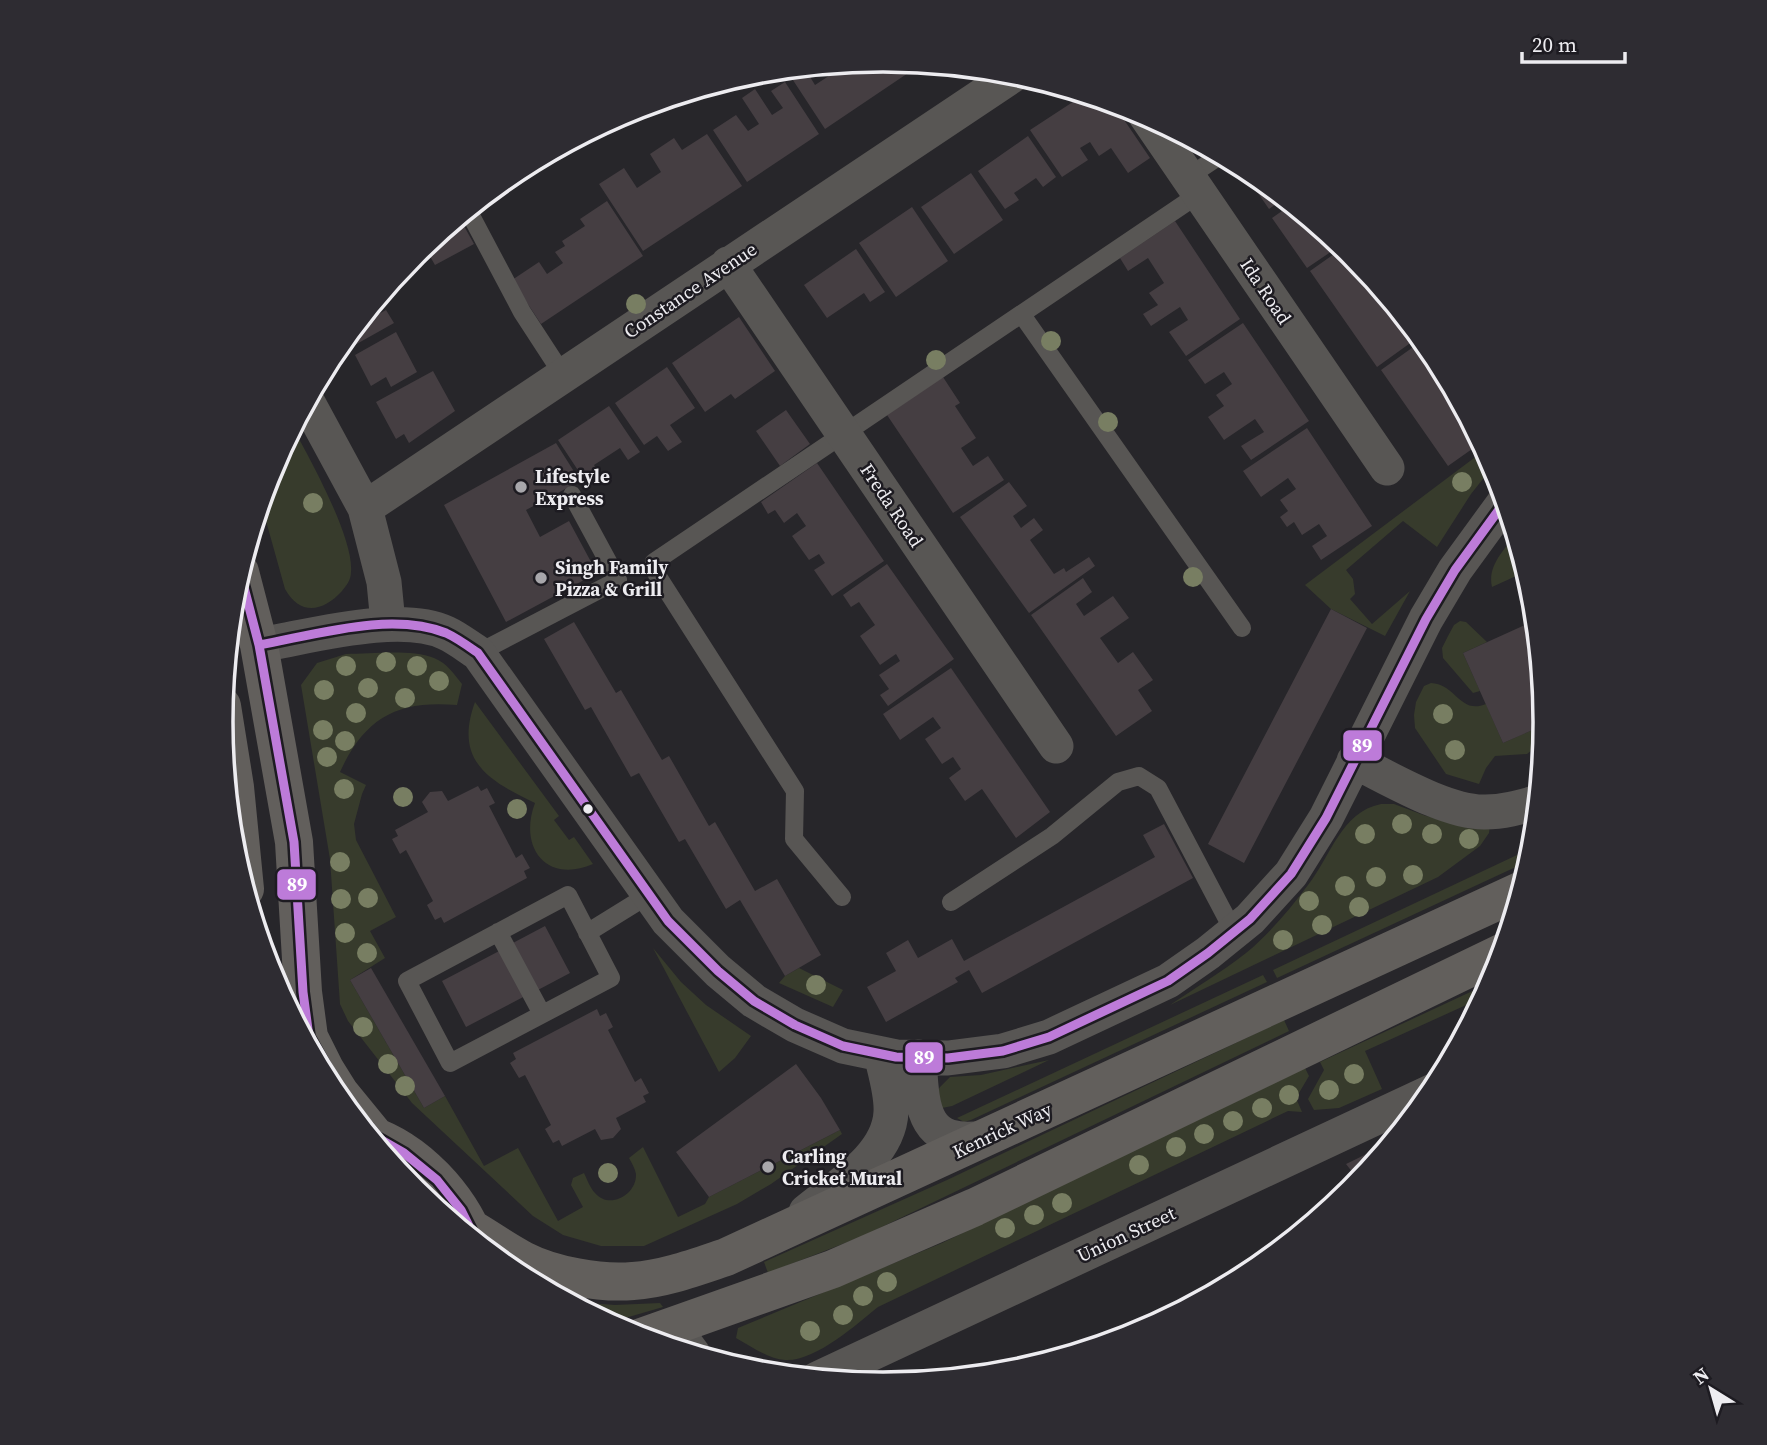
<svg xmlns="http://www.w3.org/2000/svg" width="1767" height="1445" viewBox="0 0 1767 1445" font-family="'Source Serif 4',serif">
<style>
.green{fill:#373b2c}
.building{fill:#453e42}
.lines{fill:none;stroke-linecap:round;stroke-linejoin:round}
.lane{stroke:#585654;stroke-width:18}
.street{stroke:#585654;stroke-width:35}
.primary{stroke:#625f5c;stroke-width:38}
.bus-1-casing{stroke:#1d1b21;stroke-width:14}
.bus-1{stroke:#bd7bd9;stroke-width:9}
.tree{fill:#787e62}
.poi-dot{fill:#a8a7ab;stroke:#1d1b21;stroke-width:2.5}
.bus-dot{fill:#edecf0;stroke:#1d1b21;stroke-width:2.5}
.labels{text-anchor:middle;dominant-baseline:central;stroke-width:5;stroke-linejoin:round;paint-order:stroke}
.street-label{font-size:19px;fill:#edecf0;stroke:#1d1b21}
.poi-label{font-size:19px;font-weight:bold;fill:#edecf0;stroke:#1d1b21;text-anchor:start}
.rim{fill:none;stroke:#edecf0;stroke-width:3.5}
.line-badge{stroke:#1d1b21;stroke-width:2.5}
.badge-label{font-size:19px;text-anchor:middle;font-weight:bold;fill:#fff}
</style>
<rect width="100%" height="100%" fill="#27262a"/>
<path class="green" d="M293,428C310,459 354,538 351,572C351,580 346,586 342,591C323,612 300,616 285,589L261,503L271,468Z
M1486,449L1494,465L1471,494L1437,547L1403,521L1346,570L1353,579L1355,594L1350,599L1372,624L1410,591L1385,636L1331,609L1305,585Z
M1516,534L1527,571L1492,587C1487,566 1504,550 1516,534Z
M1460,621L1466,622L1487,642L1463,653L1480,691L1473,693L1443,658L1442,648L1448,636L1454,625Z
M346,654C371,654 411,649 434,658C447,663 454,674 462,684L457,705C398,700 365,717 340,772L366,785L362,794L354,824L356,840L396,917L370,931L385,958L350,980L424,1108L445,1096L484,1166L518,1148L558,1221L583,1207L571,1185L573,1178L584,1173C587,1179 590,1188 595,1193C609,1210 637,1195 636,1174C635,1169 632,1163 629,1158L643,1147L678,1217L705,1204L709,1197L840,1130L842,1134L771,1184L737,1204L644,1246H601L563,1235L533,1216L412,1103L348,1021L340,1004L330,859L301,685L317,663Z
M1431,683C1456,684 1460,715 1486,704L1503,743L1539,727L1541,733L1538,745L1527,754L1495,756L1486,768L1479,784L1446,774L1415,728L1414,715L1416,702L1424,686Z
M475,702L559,816L554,820L569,840L574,837L593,864C547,884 518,848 535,803C487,780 454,760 475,702Z
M1381,804H1394L1426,816L1490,825L1489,833L1480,846L1438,877L1170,1005C1195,988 1222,972 1246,953C1269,934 1290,909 1308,885C1331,856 1341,812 1381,804Z
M1534,847L1531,860L1277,978L1273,970Z
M653,948L681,982L706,1005L751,1036L735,1058L719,1072Z
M799,968L843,990L833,1007L779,983L785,976Z
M1263,975L1267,982L971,1120L964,1122L957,1118Z
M1494,981L1486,996L1365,1051L1382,1089L1339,1108L1314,1110L1308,1099L1324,1070L1320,1062Z
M1284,1020L1289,1031L863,1236L768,1273L764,1262L947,1180Z
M1049,1060L952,1106L937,1109L936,1094L940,1087L950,1077L981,1075Z
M1305,1068L1309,1076L1296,1098L1302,1112L1288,1111L878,1307C857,1324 815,1362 785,1360C769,1359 750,1346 736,1338L738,1328L942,1243Z
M574,1302L615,1305L660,1303L663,1307L608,1323L574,1305Z"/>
<path class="building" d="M884,60L920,65L825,129L789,74L798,68L804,67L815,85L841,68L838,64Z
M785,82L819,134L747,182L713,130L736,115L748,131L759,124L742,98L755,89L772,115L783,108L771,91Z
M1085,94L1112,102L1150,158L1128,173L1111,148L1099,156L1090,142L1080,148L1088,160L1062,177L1030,130Z
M707,134L742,186L643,251L599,184L624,168L637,188L661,172L650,154L674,138L682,150Z
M1028,136L1056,177L1043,187L1036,178L1014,193L1019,200L1005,209L978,171Z
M1238,164L1252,171L1285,198L1269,209Z
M971,173L1003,220L954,254L921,207Z
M607,201L643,256L541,324L512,280L539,262L547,274L563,263L555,252L565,246L562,241L585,226L580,219Z
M1292,204L1341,245L1307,268L1272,218Z
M912,207L948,261L896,297L859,243Z
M459,217L474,244L435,265L424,246Z
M1175,221L1240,319L1186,356L1169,332L1188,320L1180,307L1151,326L1143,314L1158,305L1149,293L1164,283L1148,258L1128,271L1120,258Z
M1344,247L1353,254L1420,336L1377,367L1310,271Z
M856,249L885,292L870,302L864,293L827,318L804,285Z
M409,265L414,275L382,293L403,268Z
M372,306L377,315L386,310L394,323L346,350L342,342Z
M739,317L775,371L735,399L731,394L705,412L672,363Z
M1243,323L1309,421L1251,460L1241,446L1264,432L1255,419L1224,440L1208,417L1224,406L1216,395L1232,384L1224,372L1205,384L1188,360Z
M396,332L417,372L391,387L386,377L371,386L355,355Z
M1423,340L1435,354L1482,442L1448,466L1381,370Z
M667,367L695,408L670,425L682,442L668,451L657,436L644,445L615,403Z
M433,371L455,411L409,443L404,434L396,439L376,402Z
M943,377L960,403L955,406L976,438L961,448L973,466L988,456L1004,480L953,513L887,415Z
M609,406L640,452L628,460L620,448L594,465L603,478L589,487L558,440Z
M786,410L810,444L780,466L756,431Z
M1307,428L1372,526L1321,560L1312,546L1327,536L1319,524L1302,535L1294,522L1287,527L1280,517L1288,511L1280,500L1296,489L1288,478L1261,497L1243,471Z
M556,443L580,481L526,510L540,537L569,521L597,573L506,622L444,505Z
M817,463L884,561L832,596L814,570L825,563L819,554L809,560L792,536L806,526L797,513L784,523L775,510L768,514L761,502Z
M1009,482L1027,506L1013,516L1021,528L1034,518L1043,530L1030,540L1054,574L1064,568L1066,572L1089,557L1095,566L1029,613L960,517Z
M887,564L954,659L888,706L880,695L889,689L879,675L900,661L896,654L880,665L860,636L875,625L859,602L851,607L843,595Z
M1083,578L1092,592L1076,604L1084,616L1113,596L1129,618L1100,638L1118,663L1133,652L1153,680L1138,690L1152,711L1116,736L1031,615Z
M1331,609L1367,628L1244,863L1208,844Z
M1536,620L1546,730L1544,725L1503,743L1463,653Z
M574,622L616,693L621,690L662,760L669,756L709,826L715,822L755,891L777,879L821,955L785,976L740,900L726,909L685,839L679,842L639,773L631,777L591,707L585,710L544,639Z
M951,668L1050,812L1016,838L982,789L965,801L949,778L961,769L953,757L942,764L925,739L941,728L933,717L900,740L883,714Z
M478,786L481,791L487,788L495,803L489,806L516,858L522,854L530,868L524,871L527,878L444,923L441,917L435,920L427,905L433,901L406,850L400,854L392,839L398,836L395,830L428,812L422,802L430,792L442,791L448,801Z
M1164,824L1193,878L982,993L969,970L955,978L958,982L886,1022L867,987L896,971L886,953L908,940L918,958L952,939L964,961L1155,857L1143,835Z
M545,926L570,973L536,991L511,944Z
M503,949L527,995L466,1027L442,981Z
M371,968L445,1096L424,1108L350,980Z
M597,1009L600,1016L606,1013L613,1027L608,1030L635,1082L641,1078L649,1093L643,1096L646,1102L616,1118L621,1129L613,1138L601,1140L595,1129L562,1146L559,1140L553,1143L545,1129L551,1125L525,1075L519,1078L510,1063L516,1059L513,1053Z
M796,1064L821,1098L840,1130L709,1197L676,1152Z
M1385,1145L1387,1149L1360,1182L1346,1164Z"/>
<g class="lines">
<path class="lane" d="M1188,177L1221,155
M468,210L522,312L563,375
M1022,315L1242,628
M478,653L618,580L572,495
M568,895L611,978L450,1063L407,981Z
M842,897L794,839L795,791L657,575L654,562L1199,194
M951,902L1052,836L1118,782L1139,776L1158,788L1234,932
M498,932L542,1014
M587,933L650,894"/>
<path class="street" d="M1145,114L1387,468
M728,264L1056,746
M307,401L365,508L384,582L388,623
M365,508L1016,73
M259,645C309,637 400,611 446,633C457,638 467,646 478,653L668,921L718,971L754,1001L795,1025L843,1046L896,1057L948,1058L1003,1051L1049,1037L1168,981L1208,953L1250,919L1291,874L1326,818L1426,619L1455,570L1506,500
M1354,761C1389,778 1447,813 1485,812C1504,812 1521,807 1539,802
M919,1057C922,1106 921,1147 984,1138
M806,1212C837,1186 889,1157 891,1112C892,1093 885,1072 881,1054
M673,1327L693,1354
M817,1379L1435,1090"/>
<path class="primary" d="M240,572L259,645L294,842L303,992L309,1037L325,1069L340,1093L376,1137
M222,706L235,787L245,889
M368,1134C417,1150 459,1196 477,1243
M472,1229C489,1239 506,1251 523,1260C552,1275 600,1284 633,1281C664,1279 696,1267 726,1257L1522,890
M639,1338L833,1269L975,1207L1503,952"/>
<g class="bus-1-casing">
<path id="bus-1" d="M240,572L259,645L294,842L303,992L309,1037L340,1093L376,1137L404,1153L437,1180L461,1210L477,1242
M259,645C315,635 391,611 446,633C457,638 468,646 478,653L668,921L718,971L754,1001L795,1025L843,1046L896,1057L948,1058L1003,1051L1049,1037L1168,981L1208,953L1250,919L1291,874L1326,818L1426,619L1455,570L1506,500"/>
</g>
<use href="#bus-1" class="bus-1"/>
</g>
<g class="tree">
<circle cx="636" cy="304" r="10"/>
<circle cx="1051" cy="341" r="10"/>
<circle cx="936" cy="360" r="10"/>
<circle cx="1108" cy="422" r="10"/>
<circle cx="1462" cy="482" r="10"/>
<circle cx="313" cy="503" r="10"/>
<circle cx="1193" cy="577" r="10"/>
<circle cx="386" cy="662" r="10"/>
<circle cx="346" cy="666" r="10"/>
<circle cx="417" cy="666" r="10"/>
<circle cx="439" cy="681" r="10"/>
<circle cx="368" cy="688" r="10"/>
<circle cx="324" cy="690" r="10"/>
<circle cx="405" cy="698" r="10"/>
<circle cx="356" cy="713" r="10"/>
<circle cx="1443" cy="714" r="10"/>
<circle cx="323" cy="730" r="10"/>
<circle cx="345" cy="741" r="10"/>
<circle cx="1455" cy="750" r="10"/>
<circle cx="327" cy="757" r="10"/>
<circle cx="344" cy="789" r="10"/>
<circle cx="403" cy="797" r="10"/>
<circle cx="517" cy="809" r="10"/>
<circle cx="1402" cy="824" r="10"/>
<circle cx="1365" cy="834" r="10"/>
<circle cx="1432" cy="834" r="10"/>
<circle cx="1469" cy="839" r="10"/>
<circle cx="340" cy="862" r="10"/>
<circle cx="1413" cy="875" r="10"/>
<circle cx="1376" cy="877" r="10"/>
<circle cx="1345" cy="886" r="10"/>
<circle cx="368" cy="898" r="10"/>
<circle cx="341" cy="899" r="10"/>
<circle cx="1309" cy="901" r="10"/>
<circle cx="1359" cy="907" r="10"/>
<circle cx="1322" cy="925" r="10"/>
<circle cx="345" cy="933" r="10"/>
<circle cx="1283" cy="940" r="10"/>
<circle cx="367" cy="953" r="10"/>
<circle cx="816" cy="985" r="10"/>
<circle cx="363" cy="1027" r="10"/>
<circle cx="388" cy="1064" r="10"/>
<circle cx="1354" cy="1074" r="10"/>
<circle cx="405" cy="1086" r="10"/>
<circle cx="1329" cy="1090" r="10"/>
<circle cx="1289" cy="1095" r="10"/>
<circle cx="1262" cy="1108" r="10"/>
<circle cx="1233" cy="1121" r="10"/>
<circle cx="1204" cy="1134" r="10"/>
<circle cx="1176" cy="1147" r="10"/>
<circle cx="1139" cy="1165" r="10"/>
<circle cx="608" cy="1173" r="10"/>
<circle cx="1062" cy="1203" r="10"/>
<circle cx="1034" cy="1215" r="10"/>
<circle cx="1005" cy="1228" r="10"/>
<circle cx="887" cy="1282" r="10"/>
<circle cx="863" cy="1296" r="10"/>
<circle cx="843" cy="1315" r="10"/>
<circle cx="810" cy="1331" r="10"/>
</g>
<g class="poi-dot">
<circle cx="521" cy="487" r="7"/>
<circle cx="541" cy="578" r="7"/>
<circle cx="768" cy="1167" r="7"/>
</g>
<circle class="bus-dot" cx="588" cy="809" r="6"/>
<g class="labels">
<g class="street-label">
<text transform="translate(690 290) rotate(-34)">Constance Avenue</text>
<text transform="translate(1266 291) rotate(56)">Ida Road</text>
<text transform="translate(892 505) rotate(56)">Freda Road</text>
<text transform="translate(1002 1130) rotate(-25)">Kenrick Way</text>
<text transform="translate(1126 1234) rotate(-25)">Union Street</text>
</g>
<g class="poi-label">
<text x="535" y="476">Lifestyle<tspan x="535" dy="22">Express</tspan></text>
<text x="555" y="567">Singh Family<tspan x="555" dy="22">Pizza &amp; Grill</tspan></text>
<text x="782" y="1156">Carling<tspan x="782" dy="22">Cricket Mural</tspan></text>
</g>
</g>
<path d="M0 0H1767V1445H0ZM233 722a650 650 0 1 1 1300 0a650 650 0 1 1-1300 0Z" fill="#2e2c32" fill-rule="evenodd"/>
<path class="rim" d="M233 722a650 650 0 1 1 1300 0a650 650 0 1 1-1300 0Z"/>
<g class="line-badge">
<rect x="1342" y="729" width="41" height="33" rx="7" fill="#bd7bd9"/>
<rect x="276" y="868" width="41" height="33" rx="7" fill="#bd7bd9"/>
<rect x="904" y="1041" width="40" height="33" rx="7" fill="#bd7bd9"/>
</g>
<g class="badge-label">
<text x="1362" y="752">89</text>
<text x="297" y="891">89</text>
<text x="924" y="1064">89</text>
</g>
<g transform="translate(1711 1389) rotate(323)" stroke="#1d1b21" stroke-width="5" paint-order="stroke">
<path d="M0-5L12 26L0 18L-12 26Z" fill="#edecf0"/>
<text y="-10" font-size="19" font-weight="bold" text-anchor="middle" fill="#edecf0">N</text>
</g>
<path d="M1522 52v10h103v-10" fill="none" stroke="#edecf0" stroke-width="3.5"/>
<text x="1532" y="52" font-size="21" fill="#edecf0" stroke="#1d1b21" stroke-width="5" paint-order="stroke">20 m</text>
</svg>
